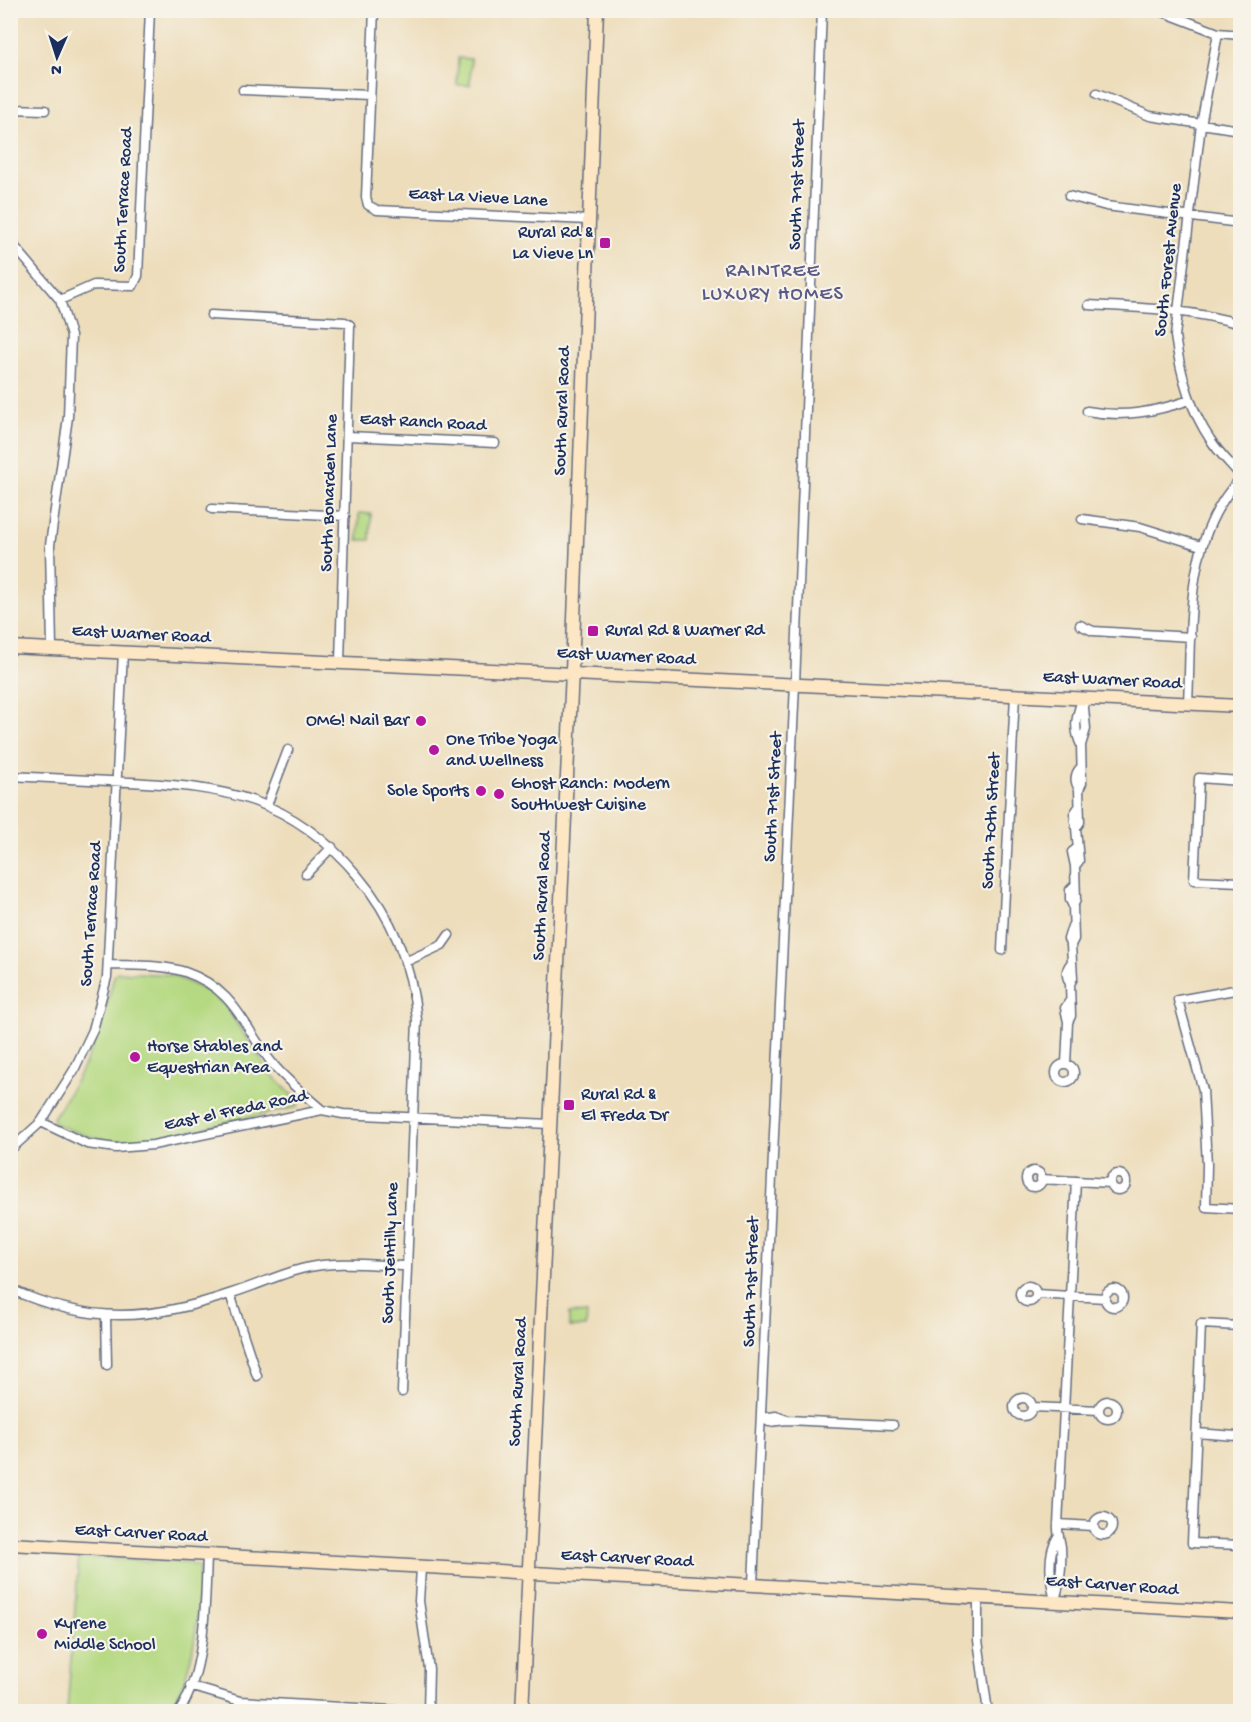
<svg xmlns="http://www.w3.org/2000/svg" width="1251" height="1722" viewBox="0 0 1251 1722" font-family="'Gochi Hand',sans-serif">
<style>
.green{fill:#b5d982;stroke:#688470;stroke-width:1.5}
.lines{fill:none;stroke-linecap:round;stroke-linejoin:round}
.street-casing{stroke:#646c7f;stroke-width:11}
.secondary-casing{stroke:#646c7f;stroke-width:15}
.street{stroke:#fff;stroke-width:8}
.secondary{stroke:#fce6c4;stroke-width:12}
.poi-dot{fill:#b5179e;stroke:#f7f3e8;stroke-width:2}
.labels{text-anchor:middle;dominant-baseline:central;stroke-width:4.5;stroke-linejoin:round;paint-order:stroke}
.street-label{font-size:18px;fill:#1b2f5e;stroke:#f7f3e8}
.poi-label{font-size:18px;fill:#1b2f5e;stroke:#f7f3e8;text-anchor:start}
.neighbourhood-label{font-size:20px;letter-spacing:1.5px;fill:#5b5b87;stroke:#f7f3e8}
</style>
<rect width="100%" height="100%" fill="#f7f3e8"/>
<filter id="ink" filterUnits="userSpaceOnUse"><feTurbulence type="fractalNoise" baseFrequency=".0167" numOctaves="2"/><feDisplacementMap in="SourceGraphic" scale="12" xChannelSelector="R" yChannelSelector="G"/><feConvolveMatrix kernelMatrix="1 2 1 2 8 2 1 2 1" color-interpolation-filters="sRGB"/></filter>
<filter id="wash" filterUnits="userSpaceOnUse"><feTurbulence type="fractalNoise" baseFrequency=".008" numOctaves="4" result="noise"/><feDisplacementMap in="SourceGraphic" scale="24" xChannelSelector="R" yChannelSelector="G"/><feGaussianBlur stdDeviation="1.35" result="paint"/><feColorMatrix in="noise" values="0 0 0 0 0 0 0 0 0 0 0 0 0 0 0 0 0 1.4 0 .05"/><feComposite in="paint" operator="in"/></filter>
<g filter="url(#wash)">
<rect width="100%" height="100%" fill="#edddbb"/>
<path class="green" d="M458,58L471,59L470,85H457Z
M359,513L371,514L370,540H358Z
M118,972L172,975L209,992L225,1006L270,1073L299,1102L297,1107L144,1141H112L90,1137L54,1124L53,1118C87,1066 100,1036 114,976Z
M569,1313L587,1314L586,1327H569Z
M79,1557L189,1563L199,1567C199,1617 196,1668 169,1711H67Z"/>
</g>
<g filter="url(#ink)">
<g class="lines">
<g class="street-casing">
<path id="street" d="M374,10L366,197L368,205L377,210L588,220
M1158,10L1218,33L1240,35
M10,14L15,10
M1218,33L1201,125L1175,336C1180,372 1189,408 1210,439C1218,452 1230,463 1240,475
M243,90L370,95
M1097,94L1150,116L1240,130
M10,109L45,110
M1069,196L1106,206L1240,223
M10,241L60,300L71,336L68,417L50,545L52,649
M60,300L94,285L133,286L138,276L150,10
M1089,305C1140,308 1191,309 1240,324
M211,315L345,322L350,325L340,662
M1087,411C1124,418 1154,412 1190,400
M349,436L495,443
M212,509L345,516
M1082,519L1140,527L1201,546
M1080,625L1093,631L1191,637
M1188,703C1192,626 1183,539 1240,479
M1081,745C1073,728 1076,717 1082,700
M1080,768C1074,775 1074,781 1079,789L1082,783L1081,745L1086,729L1083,698
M10,776C50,778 90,780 129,782C225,787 291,797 357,875C392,916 412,966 417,1020L402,1392
M1240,781L1199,778L1194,880L1240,882
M267,805L288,750
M1078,808L1074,814L1076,828L1080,822L1079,789
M1076,849L1072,852L1075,866L1079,861L1076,828
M306,874L332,847
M1074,886L1070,890V900L1073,906L1076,900L1075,866
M1072,926L1068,939L1071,945L1074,939L1073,906
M1002,950L1015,695
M405,962L442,945L449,935
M1071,963C1065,970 1066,976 1070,984L1073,978L1071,945
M108,965C134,966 161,964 185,972C235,989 243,1026 272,1063C287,1081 305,1095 322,1110
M1240,989L1178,1000L1203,1090L1207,1165L1206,1207L1240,1209
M1069,1002L1065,1008L1068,1022L1071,1016L1070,984
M1056 1073a9 9 0 1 1 18 0a9 9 0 1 1-18 0Z
M1066,1064L1068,1022
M41,1122L87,1144L116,1148L153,1145L322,1110L343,1114L550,1124
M10,1150L41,1122L74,1070L93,1030L107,977L123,652
M1026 1179a8 8 0 1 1 16 0a8 8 0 1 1-16 0Z
M1110 1182a8 8 0 1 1 16 0a8 8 0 1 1-16 0Z
M1041,1179L1110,1183
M1020 1294a8 8 0 1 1 16 0a8 8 0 1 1-16 0Z
M10,1289C90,1325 151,1321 232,1293C255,1286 278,1275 301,1269C335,1260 372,1265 406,1266
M1105 1298a9 9 0 1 1 18 0a9 9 0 1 1-18 0Z
M230,1294L257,1376
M1036,1294L1105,1298
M106,1316L107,1365
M1240,1326L1201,1324L1192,1543L1240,1545
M1014 1407a9 9 0 1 1 18 0a9 9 0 1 1-18 0Z
M1099 1410a9 9 0 1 1 18 0a9 9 0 1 1-18 0Z
M1033,1407L1099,1410
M762,1418L776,1416L787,1420L893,1425
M762,1418L769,1422L787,1420
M1197,1433L1236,1436
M1094 1526a9 9 0 1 1 18 0a9 9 0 1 1-18 0Z
M1058,1524L1093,1526
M421,1568L419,1601L429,1669L428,1712
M753,1584L795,684L822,10
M978,1596V1640L988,1712
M1055,1600C1060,1584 1062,1564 1061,1547C1060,1539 1057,1533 1058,1524L1076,1181
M1055,1600C1050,1582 1047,1554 1057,1538
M190,1686L240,1701L425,1712
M179,1712C206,1671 205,1603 207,1556"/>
</g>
<g class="secondary-casing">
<path id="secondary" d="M10,647L1240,706
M10,1544L1240,1612
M522,1712L572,672L597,10"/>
</g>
<use href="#street" class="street"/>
<use href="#secondary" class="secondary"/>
</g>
</g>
<g class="poi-dot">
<rect x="599" y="237" width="12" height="12" rx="3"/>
<rect x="587" y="625" width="12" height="12" rx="3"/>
<circle cx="421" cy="721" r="6"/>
<circle cx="434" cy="750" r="6"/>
<circle cx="481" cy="791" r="6"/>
<circle cx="499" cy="794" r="6"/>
<circle cx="135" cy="1057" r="6"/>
<rect x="563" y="1099" width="12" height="12" rx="3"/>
<circle cx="42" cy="1634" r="6"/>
</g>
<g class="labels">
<g class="street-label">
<text transform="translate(798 185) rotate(-88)">South 71st Street</text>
<text transform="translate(478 198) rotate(3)">East La Vieve Lane</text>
<text transform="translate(124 200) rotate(-87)">South Terrace Road</text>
<text transform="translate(1169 260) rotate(-84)">South Forest Avenue</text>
<text transform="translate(563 411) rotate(-88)">South Rural Road</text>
<text transform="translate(423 423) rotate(3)">East Ranch Road</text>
<text transform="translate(330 493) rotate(-88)">South Bonarden Lane</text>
<text transform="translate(141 635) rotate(3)">East Warner Road</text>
<text transform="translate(626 657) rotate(3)">East Warner Road</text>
<text transform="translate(1112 681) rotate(3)">East Warner Road</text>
<text transform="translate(774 797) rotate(-87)">South 71st Street</text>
<text transform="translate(992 821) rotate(-87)">South 70th Street</text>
<text transform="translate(543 896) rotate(-87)">South Rural Road</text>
<text transform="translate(92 914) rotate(-86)">South Terrace Road</text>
<text transform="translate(236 1111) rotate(-12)">East el Freda Road</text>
<text transform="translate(391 1253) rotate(-88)">South Jentilly Lane</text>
<text transform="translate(752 1282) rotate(-88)">South 71st Street</text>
<text transform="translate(519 1382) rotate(-87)">South Rural Road</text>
<text transform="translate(141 1534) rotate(3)">East Carver Road</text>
<text transform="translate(627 1559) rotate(3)">East Carver Road</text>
<text transform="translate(1112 1586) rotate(4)">East Carver Road</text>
</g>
<g class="poi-label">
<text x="593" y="233" text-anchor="end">Rural Rd &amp;<tspan x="593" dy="21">La Vieve Ln</tspan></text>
<text x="605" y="631">Rural Rd &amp; Warner Rd</text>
<text x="409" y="721" text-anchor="end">OMG! Nail Bar</text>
<text x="446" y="740">One Tribe Yoga<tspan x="446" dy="21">and Wellness</tspan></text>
<text x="511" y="784">Ghost Ranch: Modern<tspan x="511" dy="21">Southwest Cuisine</tspan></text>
<text x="469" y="791" text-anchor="end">Sole Sports</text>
<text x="147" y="1047">Horse Stables and<tspan x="147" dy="21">Equestrian Area</tspan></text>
<text x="581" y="1095">Rural Rd &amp;<tspan x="581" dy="21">El Freda Dr</tspan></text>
<text x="54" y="1624">Kyrene<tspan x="54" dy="21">Middle School</tspan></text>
</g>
<g class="neighbourhood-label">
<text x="773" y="272">RAINTREE<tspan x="773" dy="23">LUXURY HOMES</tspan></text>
</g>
</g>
<rect width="1251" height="1722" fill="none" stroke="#f7f3e8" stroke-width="36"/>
<g transform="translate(57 57) rotate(183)" stroke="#f7f3e8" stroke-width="4.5" paint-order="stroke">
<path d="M0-4.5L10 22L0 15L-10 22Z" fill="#1b2f5e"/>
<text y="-9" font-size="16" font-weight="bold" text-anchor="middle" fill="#1b2f5e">N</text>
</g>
</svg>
